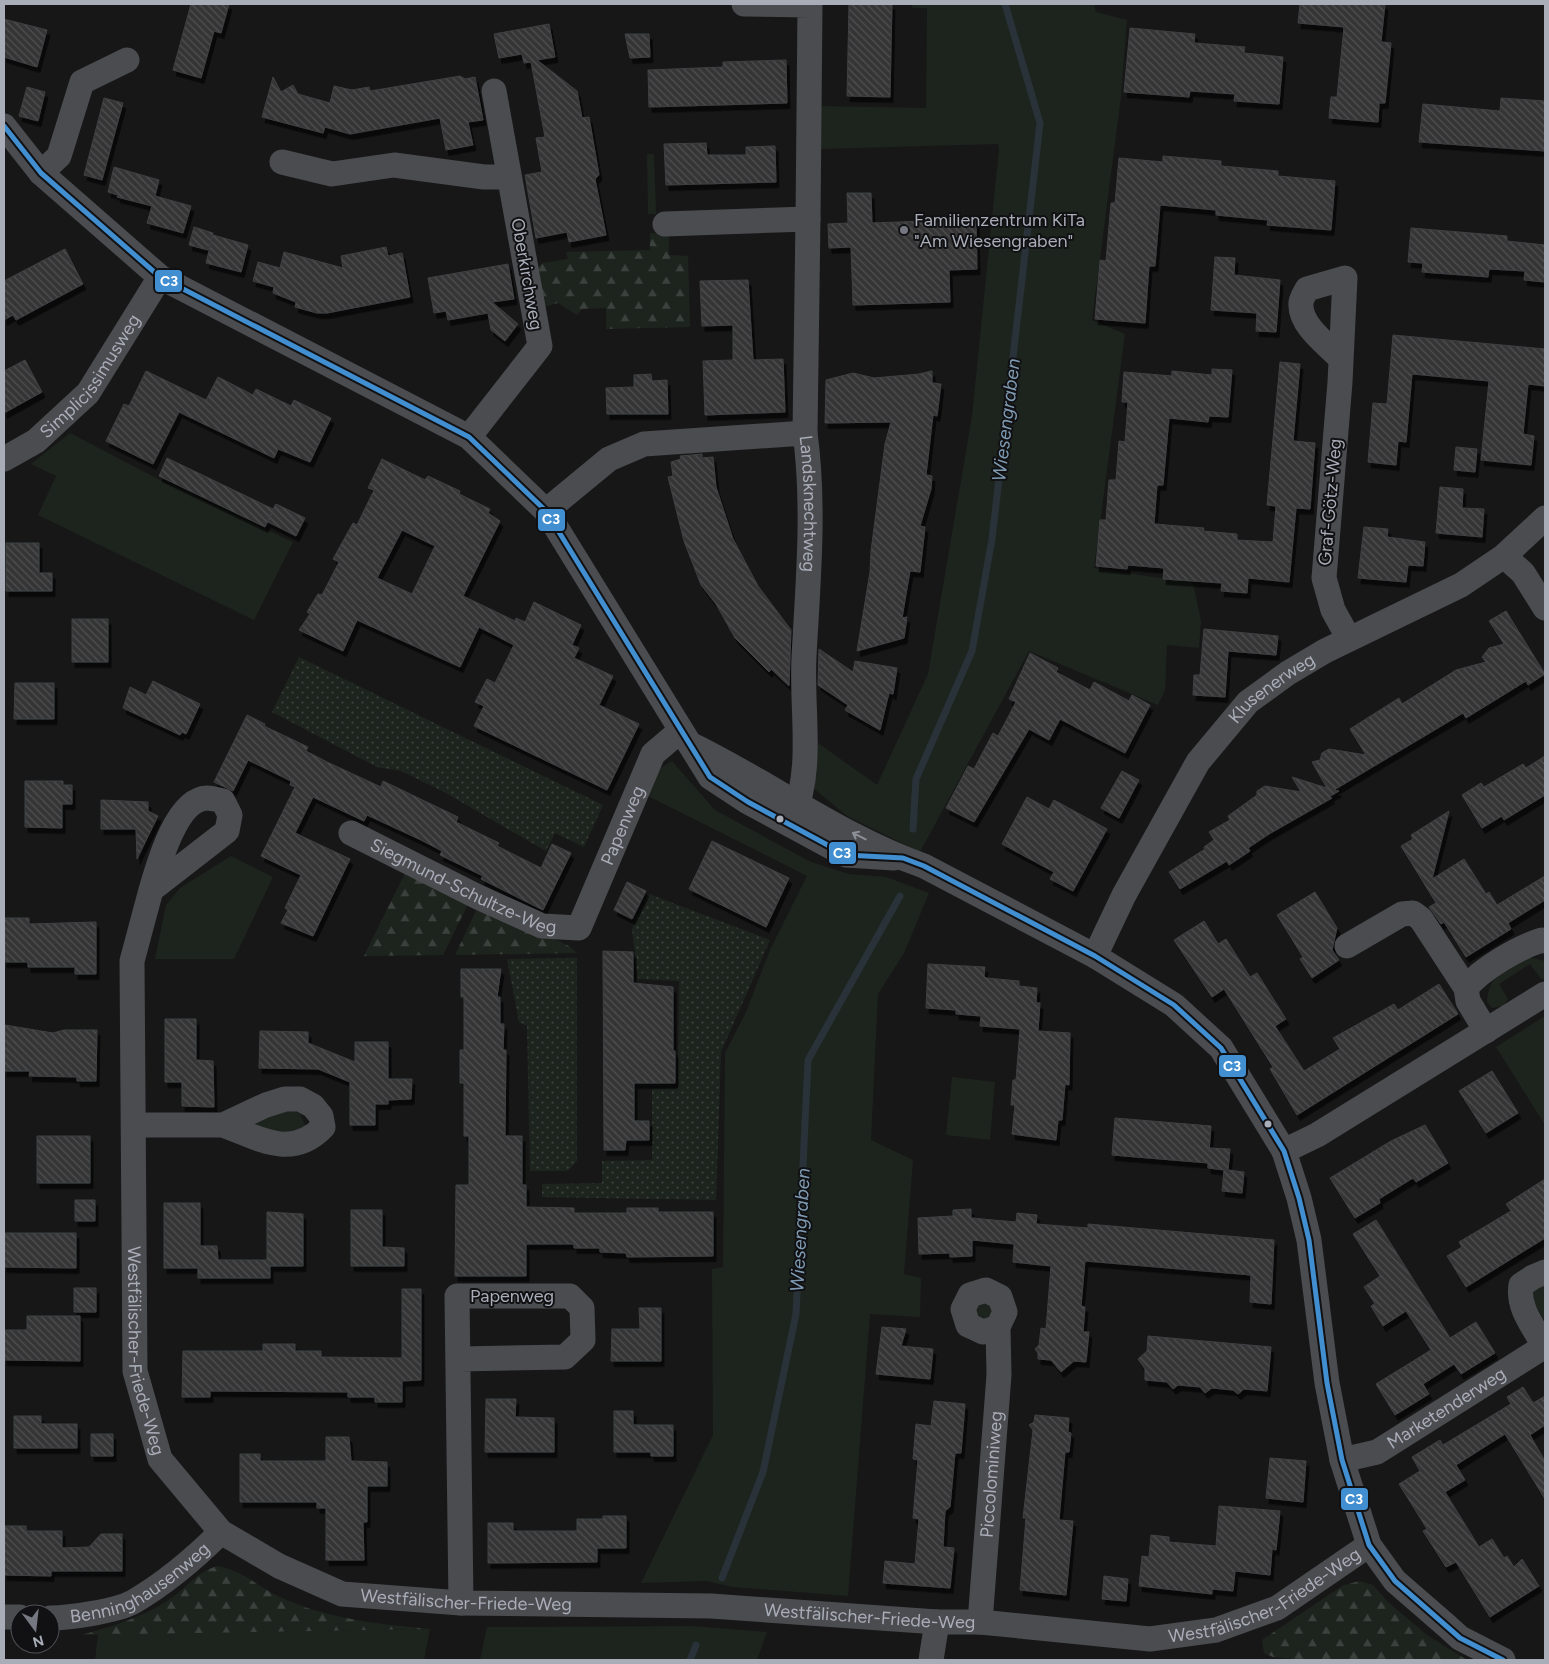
<svg xmlns="http://www.w3.org/2000/svg" width="1549" height="1664" viewBox="0 0 1549 1664" font-family="Figtree,sans-serif">
<style>
.green{fill:#1d241e}
.forest{fill:url(#forest-firs)}
.garden{fill:url(#garden-dots)}
.lines{fill:none;stroke-linecap:round;stroke-linejoin:round}
.stream{stroke:#2a3239;stroke-width:7}
.building{fill:url(#building-back-hatch);stroke:#3f4043;fill-rule:evenodd;filter:url(#shadow)}
.minor{stroke:#4b4c50;stroke-width:25}
.bus-1-casing{stroke:#111113;stroke-width:9}
.bus-1{stroke:#418fd0;stroke-width:5}
.oneway{stroke:#8c9099}
.poi-dot{fill:#757880;stroke:#111113;stroke-width:2}
.bus-dot{fill:#a8adb8;stroke:#111113;stroke-width:2}
.labels{text-anchor:middle;dominant-baseline:central;stroke-width:4;stroke-linejoin:round;paint-order:stroke}
.poi-label{font-size:18px;fill:#a8adb8;stroke:#111113;text-anchor:start}
.street-label{font-size:18px;fill:#a8adb8;stroke:#111113}
.water-label{font-size:19px;font-style:italic;fill:#7f9bb3;stroke:#111113}
.line-badge{stroke:#111113;stroke-width:2}
.badge-label{font-size:14px;text-anchor:middle;font-weight:bold;fill:#fff}
</style>
<defs>
<pattern id="forest-firs" width="22" height="20" patternUnits="userSpaceOnUse" patternTransform="scale(1.25)"><rect width="22" height="20" fill="#1d241e"/><path d="M5 1l3.5 6h-7zM16 11l3.5 6h-7z" fill="#3b413d"/></pattern>
<pattern id="garden-dots" width="8" height="8" patternUnits="userSpaceOnUse" patternTransform="scale(1.25)"><rect width="8" height="8" fill="#1d241e"/><path d="M2 2h.1M6 6h.1" fill="none" stroke="#3b413d" stroke-width="1.8" stroke-linecap="round"/></pattern>
<pattern id="building-back-hatch" width="6" height="6" patternUnits="userSpaceOnUse" patternTransform="scale(1.25)"><rect width="6" height="6" fill="#353536"/><path d="M-1 5l2 2M0 0l6 6M5-1l2 2" fill="none" stroke="#4f5051"/></pattern>
<filter id="shadow"><feDropShadow dx="3" dy="5.5" stdDeviation="0" flood-color="#0009"/></filter>
</defs>
<rect width="100%" height="100%" fill="#171717"/>
<path class="green" d="M911,4H1094L1096,12L1127,20L1121,97L1092,320L1125,334L1094,568L1193,583L1201,621L1199,648L1167,645L1165,690L1158,705L1029,651L920,852L847,816L813,788L814,740L877,785L928,674L972,416L999,149L998,144L819,149V106L926,108L927,8H913Z
M647,154H654L656,214H648Z
M70,433L158,479L293,542L254,620L38,515L56,476L31,464Z
M672,761L715,810L811,862L849,874L886,877L929,893L904,953L878,994L871,1140L913,1160L904,1274L921,1278L920,1317L870,1314L848,1596L732,1587L707,1581L641,1583L713,1435L712,1269L723,1267L725,1053L746,1012L770,950L807,876L646,795L658,770Z
M231,856L273,877L234,959H155L166,905L180,888Z
M1528,957L1545,961V979H1541L1530,964L1499,984L1508,999L1503,1006L1492,1008L1487,1002C1489,973 1505,971 1528,957Z
M1545,1016V1125L1496,1047Z
M952,1077L995,1082L990,1140L946,1135Z
M293,1110L300,1114L305,1125C289,1142 269,1130 251,1124L274,1113Z
M1545,1282V1322L1531,1298V1290Z
M983,1298L997,1311L980,1323L974,1305Z
M691,1626L767,1632L757,1660H480L487,1627Z
M430,1629L424,1660H95L98,1634Z"/>
<path class="forest" d="M650,233L669,234V255L688,256L690,327L606,329V308L582,309L577,315L558,303L547,306L539,304L537,268L542,263L568,259L566,252L650,250Z
M407,869L467,899V906L443,955L364,956Z
M482,907L489,908L569,946L577,953L455,955L476,911Z
M217,1566C244,1571 255,1585 278,1596C326,1619 378,1624 430,1629L81,1635C113,1626 142,1618 170,1599C188,1587 195,1573 217,1566Z
M1359,1581L1373,1585L1388,1602L1427,1635L1467,1660H1303L1273,1657L1264,1653L1262,1640L1342,1586Z"/>
<path class="garden" d="M299,657L603,805L584,847L555,833L546,851L444,792L401,771L377,767L272,712Z
M649,894L770,940L721,1052L716,1200L542,1197V1184L602,1183V1161L652,1160V1089L678,1088L679,981L638,979L632,929Z
M577,958V1161L568,1171H530L527,1026L519,1022L507,959Z"/>
<g class="lines">
<path class="stream" d="M913,829L916,779L972,651L992,539L1040,123L1005,4
M722,1578L763,1472L796,1314L808,1060L900,896
M690,1660L696,1645"/>
</g>
<path class="building" d="M191,4H229L221,33L214,31L201,78L173,70Z
M849,4H892L890,97L847,96Z
M1300,4H1385L1381,42L1391,43L1385,103H1379L1378,122L1329,118L1331,97H1337L1344,27L1298,23Z
M4,19L47,30L37,67L4,57Z
M549,24L555,57L537,60L577,91L582,118L589,117L599,175L595,179L606,235L569,242L567,232L536,238L525,175L542,172L536,138L545,137L531,62L524,63L522,54L499,58L494,34Z
M1130,28L1195,34L1194,43L1245,47L1244,53L1283,57L1279,104L1234,101L1235,94L1190,91L1189,97L1124,92Z
M625,34H649L650,57L630,58Z
M786,60L787,103L649,107L648,70L723,67V62Z
M460,76L465,79L475,77L483,120L468,122L473,145L446,150L440,118L350,134L325,127L323,133L262,117L273,77L281,92L293,85L298,94L330,103L334,86L352,90L369,87L370,91Z
M27,87L45,92L38,121L19,116Z
M104,98L123,103L102,180L84,175Z
M1501,98L1545,101V151L1419,142L1423,104L1500,111Z
M706,143L707,155H746V147L775,146L776,182L666,185L664,144Z
M1163,156L1221,161V166L1278,171V176L1335,181L1331,230L1267,225L1268,220L1216,215V210L1160,205L1155,266H1149L1145,323L1095,319L1100,260L1106,261L1111,203H1115L1119,158L1163,162Z
M114,167L159,180L155,196L191,206L183,233L147,223L152,206L117,197L118,195L108,192Z
M847,193H871L872,223L976,219L977,269L949,270L950,302L853,305L851,247L829,248L828,224L848,223Z
M194,227L213,233L208,250L189,245Z
M1411,228L1507,236V241L1545,245V282L1524,280L1525,271L1489,269L1488,277L1422,272L1423,263L1408,262Z
M213,235L248,245L241,272L206,263Z
M386,247L388,256L402,253L410,297L327,313H317L295,307L296,302L273,293L274,287L253,281L258,262L280,268L284,252L343,268L341,256Z
M65,249L83,284L16,320L13,315L4,320V281Z
M1215,257L1235,258L1234,275L1280,280L1276,332L1256,331L1257,313L1211,310Z
M508,264L514,299L492,302L518,324L505,341L491,330L488,313L448,320L446,311L434,313L428,278Z
M748,280L753,360L783,359L785,412L705,415L703,361L733,360V325L702,326L700,281Z
M1393,335L1545,349V386L1528,384L1523,434L1534,436L1531,465L1481,460L1489,381L1412,374L1406,442L1398,441L1396,465L1368,462L1373,403L1387,404Z
M25,360L42,392L4,413V371Z
M1280,362L1300,364L1293,441L1315,443L1310,509L1296,508L1289,582L1248,578L1247,593L1221,591L1222,583L1163,579L1164,568L1128,565L1127,569L1096,566L1100,520H1106L1109,480H1116L1119,441L1125,442L1128,402H1122L1124,372L1172,376V371L1212,375V369L1232,370L1228,417L1209,416L1208,422L1169,418L1163,485H1157L1154,524L1204,528L1203,531L1237,534V540L1273,542L1276,506L1267,505Z
M146,371L206,400L218,377L253,395L256,389L291,406L294,400L331,418L310,462L278,449L274,458L179,412L153,464L106,441L124,404L129,406Z
M932,371V383L941,384L937,416L933,415L926,475L932,476L931,489L920,526L925,527L920,572L910,571L902,618L907,617L904,638L857,651L870,572L871,551L885,444L891,422L825,423L826,380L853,373L874,378L919,374Z
M651,374L652,381L667,380L668,414H607L606,388L634,387V375Z
M1456,447L1477,449L1475,472L1454,470Z
M702,454V458L713,457L716,487L733,539L758,586L791,630L789,686L771,669L769,672L735,638L716,604L701,585L684,541L668,477L673,476L671,462L681,459L680,456Z
M167,458L273,509L276,504L305,518L296,536L268,522L273,510L265,527L159,476Z
M382,459L425,480L428,476L460,491L459,494L490,509L488,513L500,521L463,596L515,621L516,618L525,622L534,602L581,625L572,645L579,648L574,658L613,676L599,705L639,724L607,790L474,726L484,706L475,702L487,679L495,683L514,645L479,627L460,667L357,620L343,651L299,630L310,614L307,612L318,594L322,595L339,562L333,559L353,523L357,525L374,490L368,488ZM402,530L435,546L412,594L377,578Z
M1440,487L1463,489L1462,508L1484,509L1482,537L1436,533Z
M1364,527L1388,529L1387,537L1425,542L1423,566L1408,565L1406,582L1358,578Z
M6,543H39V573H52V591H6Z
M1506,611L1545,674L1528,685L1526,681L1466,718L1463,713L1334,790L1339,791L1329,797L1332,798L1269,834L1248,848L1250,851L1229,865L1227,861L1180,889L1169,872L1205,849L1204,847L1214,840L1209,832L1230,820L1228,816L1257,795V791L1265,786L1301,792L1292,777L1327,788L1312,762L1320,760L1322,753L1329,749L1366,755L1350,729L1399,698L1402,704L1456,670L1486,662L1482,657L1489,648L1504,644L1489,621Z
M72,619H108V662H72Z
M1204,629L1278,636L1276,655L1228,651L1225,697L1193,695L1194,675H1200Z
M819,649L853,672L855,661L897,668L893,694L889,693L880,730L845,710L848,705L818,685Z
M1030,653L1058,668L1056,672L1090,690L1094,682L1129,701L1132,695L1150,705L1125,753L1060,719L1049,740L1029,729L974,822L946,808L968,766L974,769L993,733L998,736L1016,702L1009,699Z
M153,681L200,704L186,734L182,732L180,735L123,708L130,687L146,695Z
M15,683H54V719H14Z
M247,715L265,724L264,726L308,747L306,751L327,762L381,787L383,781L458,817L456,822L499,843L497,846L541,868L552,844L571,853L543,910L481,879L483,876L440,855L442,851L421,840L367,815L364,821L313,797L295,833L350,859L313,936L281,923L288,910L285,908L301,875L261,856L295,787L290,785L291,781L248,760L233,791L214,782Z
M1545,756V795L1504,820L1502,816L1482,828L1462,795L1481,783L1484,787L1523,764L1526,768Z
M1122,771L1139,780L1119,818L1101,808Z
M25,781H63V785H72V804H62V828L25,827Z
M1027,797L1049,809L1054,800L1107,829L1073,891L1050,879L1054,872L1002,844Z
M101,800L148,802V811L158,816L137,859L136,829H101Z
M1449,811L1432,879L1464,859L1486,894L1489,892L1497,905L1545,876V900L1508,923L1511,929L1466,957L1444,922L1441,924L1429,907L1436,903L1401,846L1413,839L1411,835Z
M712,841L789,878L766,927L689,889Z
M627,882L646,891L632,919L614,910Z
M1315,892L1337,928L1332,950L1339,960L1312,978L1300,959L1303,957L1277,915Z
M4,918H29V924L96,922V974H75V967H28V962H4Z
M1204,921L1218,944L1226,939L1250,977L1257,973L1286,1019L1275,1026L1304,1071L1340,1049L1333,1038L1394,1004L1398,1010L1439,984L1458,1014L1297,1115L1270,1069L1273,1067L1224,989L1212,997L1174,940Z
M603,951L633,952V983L673,987V1051H675V1083H634V1121H649V1140H626L625,1150H604Z
M928,964L985,967L984,976L986,978L1019,981V986L1037,988L1036,1003H1040L1038,1031L1070,1033L1069,1085L1065,1084L1062,1120H1058L1056,1140L1012,1134L1015,1105H1011L1013,1080H1016L1020,1029L980,1026L981,1016L956,1014V1010L926,1008Z
M461,969H501L497,997H500V1024H504L503,1050H506L505,1136H522V1185H526V1207L574,1208V1213H627V1208H658V1212H713V1256L627,1257L626,1253L600,1252V1248H574V1244H526V1276H455L456,1185H469V1136H464V1083H460V1050H464V997H461Z
M165,1019H196V1060L213,1061L214,1107L182,1106V1082H165Z
M5,1025L53,1033L64,1030H97L96,1081H77V1077L29,1076L30,1071H4Z
M260,1031L308,1032V1043L355,1062V1042H388V1079H412L411,1099L388,1100V1104H375V1125H350V1082L318,1069L259,1068Z
M1492,1071L1518,1113L1486,1133L1459,1091Z
M1115,1118L1211,1126L1209,1152V1148L1230,1149L1228,1170L1244,1172L1242,1193L1222,1191L1224,1170L1208,1168V1163L1112,1155Z
M1425,1125L1448,1163L1416,1182L1413,1178L1379,1199L1380,1203L1355,1218L1330,1178L1391,1141Z
M37,1136H90V1183H37Z
M1545,1179V1238L1466,1287L1447,1256L1462,1247L1459,1242L1511,1211L1506,1204Z
M75,1200H95V1221H75Z
M164,1203H200V1246H217L218,1260H267V1212L303,1214V1266H270V1278H198V1268H164Z
M971,1209V1218L1016,1222L1017,1213L1037,1215L1036,1224L1088,1228V1224L1274,1240L1271,1304L1250,1302L1251,1275L1085,1261L1081,1306L1085,1307L1083,1332H1089L1086,1362L1074,1361L1061,1372L1051,1360L1038,1359V1353L1035,1349L1039,1345L1041,1328L1046,1329L1051,1266L1013,1262L1014,1244L972,1240V1256L950,1257V1253L919,1254L918,1218L953,1216V1210Z
M351,1210H382V1247L404,1248V1266H351Z
M1376,1220L1450,1338L1476,1322L1495,1353L1461,1374L1454,1364L1423,1384L1429,1394L1395,1415L1376,1384L1431,1350L1406,1311L1383,1326L1371,1306L1375,1304L1364,1287L1380,1276L1353,1234Z
M4,1233H76V1268L4,1267Z
M74,1288H96V1312H74Z
M402,1289H421V1380L402,1381V1402H375V1397H348V1392L210,1391V1397H182L183,1351H263V1344H295V1351H321V1357L402,1358Z
M639,1308H661V1361H611L612,1329H640Z
M27,1316H80V1361L4,1360V1330H27Z
M882,1327L906,1329L901,1346L933,1349L930,1379L876,1374Z
M1148,1336L1271,1347L1267,1391L1244,1389L1238,1394L1233,1390L1212,1388L1205,1393L1200,1387L1178,1385L1173,1389L1167,1382L1145,1380V1369L1138,1359L1147,1351Z
M1523,1387L1533,1403L1545,1396V1425L1530,1435L1545,1461V1499L1505,1434L1456,1465L1465,1480L1445,1492L1479,1547L1492,1539L1504,1558L1507,1556L1514,1567L1522,1559L1539,1586L1490,1617L1456,1562L1446,1567L1423,1531L1427,1529L1399,1484L1420,1471L1412,1457L1440,1440L1443,1445L1511,1404L1507,1397Z
M486,1399H516L515,1417L554,1418V1452H485Z
M934,1401L965,1404L961,1453H955L950,1507L945,1511L943,1547L954,1548L950,1588L883,1583L885,1561L915,1564L919,1519L913,1518L918,1460L913,1459L916,1424L931,1426Z
M614,1411H633V1425H673V1456H651V1452H614Z
M1035,1415L1069,1418L1068,1432L1071,1433L1069,1452H1065L1059,1520L1073,1521L1066,1595L1020,1590L1026,1518H1023L1033,1430L1029,1425L1034,1422Z
M14,1416H41V1424H77V1448H14Z
M91,1434H113V1456H91Z
M326,1437H349L351,1461L387,1462V1486H367V1522H363L364,1560H326V1508H317V1502H240V1454H260V1461H326Z
M1270,1458L1306,1461L1303,1502L1266,1498Z
M1219,1506L1280,1511L1276,1550L1272,1549L1270,1575L1235,1571L1233,1591L1212,1589V1594L1139,1586L1142,1556L1149,1557L1151,1535L1169,1537V1542L1216,1546Z
M603,1516H626V1548H597V1562L488,1563V1523H513V1531H577V1519H603Z
M4,1526H26V1531H62V1548L89,1547L101,1534H122V1571H51V1576L4,1575Z
M1104,1576L1128,1579L1126,1601L1102,1599Z"/>
<g class="lines">
<g class="minor">
<path d="M744,4L810,5L808,219"/>
<path d="M4,126L41,173L160,277L469,437L546,511L710,777L748,802L846,855L894,858"/>
<path d="M282,162L332,174L394,165L484,177H509"/>
<path d="M41,173L59,156L82,82L127,60"/>
<path d="M665,224L808,219L805,433"/>
<path d="M1341,359C1328,345 1299,325 1301,303C1301,299 1305,293 1307,289L1345,278L1340,382L1324,578L1333,610L1349,639"/>
<path d="M469,437L540,346L494,91"/>
<path id="s1" d="M4,459L36,441L88,393L160,277"/>
<path id="s2" d="M546,511L609,459L644,444L805,433C815,506 808,583 804,656C801,709 814,768 793,817"/>
<path d="M1504,556L1523,573L1545,608"/>
<path d="M690,744C769,782 841,837 924,866L1095,956L1174,1005L1221,1048L1284,1151L1299,1198L1309,1240L1327,1383L1342,1460L1369,1545L1395,1581L1448,1627L1460,1638L1503,1660"/>
<path id="s3" d="M351,833L478,897L542,926L579,928L653,754L680,731"/>
<path id="s4" d="M151,890C158,866 176,799 207,798C212,798 218,800 223,801L230,815L227,831L151,890L132,961L135,1371L160,1459L221,1532L279,1566L342,1594L461,1603L711,1606L937,1622H980L1150,1639L1216,1630L1277,1608L1369,1545"/>
<path d="M1347,946L1402,914L1413,913L1421,919L1466,988"/>
<path id="s5" d="M1095,956L1124,895L1198,762L1248,702L1288,673L1325,651L1461,585L1504,556L1545,518"/>
<path d="M1486,1031L1468,1001L1466,988C1481,969 1519,947 1542,940L1545,941"/>
<path d="M134,1125H223L266,1105L285,1099H300L313,1106L321,1116L323,1127C291,1160 259,1138 223,1125"/>
<path d="M1284,1151L1317,1135L1545,994"/>
<path d="M1544,1346C1534,1327 1517,1308 1521,1285L1533,1277L1545,1272"/>
<path d="M459,1359L565,1357L583,1340L582,1308L570,1296H457L461,1603"/>
<path id="s6" d="M1342,1460L1377,1452L1545,1346"/>
<path d="M4,1617H20"/>
<path id="s7" d="M50,1618C70,1618 116,1611 133,1602C164,1584 196,1557 221,1532"/>
<path id="s8" d="M980,1622L999,1375L998,1327L983,1332L968,1325L963,1309L970,1295L986,1290L1000,1297L1005,1312L998,1327"/>
<path d="M931,1660L937,1622"/>
</g>
<g class="bus-1-casing">
<path id="bus-1" d="M4,126L41,173L160,277L469,437L546,511L710,777L748,802L846,855L903,858L924,866L1095,956L1174,1005L1221,1048L1284,1151L1299,1198L1309,1240L1327,1383L1342,1460L1369,1545L1395,1581L1460,1638L1503,1660"/>
</g>
<use href="#bus-1" class="bus-1"/>
</g>
<defs><path id="oneway-shaft" d="M-6 0H5M1.5-3L5.5 0L1.5 3" fill="none" stroke-width="1.6" stroke-linecap="round" stroke-linejoin="round" transform="scale(1.25)"/></defs>
<use class="oneway" href="#oneway-shaft" transform="translate(859 836) rotate(-153)"/>
<circle class="poi-dot" cx="904" cy="230" r="5"/>
<g class="bus-dot">
<circle cx="780" cy="819" r="4.5"/>
<circle cx="1268" cy="1124" r="4.5"/>
</g>
<g class="labels">
<g class="poi-label">
<text x="914" y="220">Familienzentrum KiTa<tspan x="914" dy="21">"Am Wiesengraben"</tspan></text>
</g>
<g class="street-label">
<text transform="translate(527 274) rotate(80)">Oberkirchweg</text>
<text stroke="none"><textPath href="#s1" startOffset="122">Simplicissimusweg</textPath></text>
<text transform="translate(1330 502) rotate(-85)">Graf-Götz-Weg</text>
<text stroke="none"><textPath href="#s2" startOffset="352">Landsknechtweg</textPath></text>
<text stroke="none"><textPath href="#s5" startOffset="325">Klusenerweg</textPath></text>
<text stroke="none"><textPath href="#s3" startOffset="361">Papenweg</textPath></text>
<text stroke="none"><textPath href="#s3" startOffset="125">Siegmund-Schultze-Weg</textPath></text>
<text x="512" y="1296">Papenweg</text>
<text stroke="none"><textPath href="#s4" startOffset="722">Westfälischer-Friede-Weg</textPath></text>
<text stroke="none"><textPath href="#s6" startOffset="118">Marketenderweg</textPath></text>
<text stroke="none"><textPath href="#s8" startOffset="148">Piccolominiweg</textPath></text>
<text stroke="none"><textPath href="#s7" startOffset="99">Benninghausenweg</textPath></text>
<text stroke="none"><textPath href="#s4" startOffset="1998">Westfälischer-Friede-Weg</textPath></text>
<text stroke="none"><textPath href="#s4" startOffset="1188">Westfälischer-Friede-Weg</textPath></text>
<text stroke="none"><textPath href="#s4" startOffset="1592">Westfälischer-Friede-Weg</textPath></text>
</g>
<g class="water-label">
<text transform="translate(1006 420) rotate(-83)">Wiesengraben</text>
<text transform="translate(800 1230) rotate(-87)">Wiesengraben</text>
</g>
</g>
<g class="line-badge">
<rect x="154" y="269" width="29" height="24" rx="5" fill="#418fd0"/>
<rect x="537" y="508" width="29" height="24" rx="5" fill="#418fd0"/>
<rect x="828" y="841" width="29" height="24" rx="5" fill="#418fd0"/>
<rect x="1218" y="1054" width="29" height="24" rx="5" fill="#418fd0"/>
<rect x="1340" y="1487" width="29" height="24" rx="5" fill="#418fd0"/>
</g>
<g class="badge-label">
<text x="169" y="286">C3</text>
<text x="551" y="524">C3</text>
<text x="842" y="858">C3</text>
<text x="1232" y="1071">C3</text>
<text x="1354" y="1504">C3</text>
</g>
<rect width="1549" height="1664" fill="none" stroke="#a8adb8" stroke-width="10"/>
<g transform="translate(35 1629) rotate(165)"><circle r="24" fill="#111113" stroke="#4d4f55"/>
<path d="M0-4L9 19L0 12L-9 19Z" fill="#757880"/>
<text y="-8" font-size="14" font-weight="bold" text-anchor="middle" fill="#a8adb8">N</text>
</g>
</svg>
